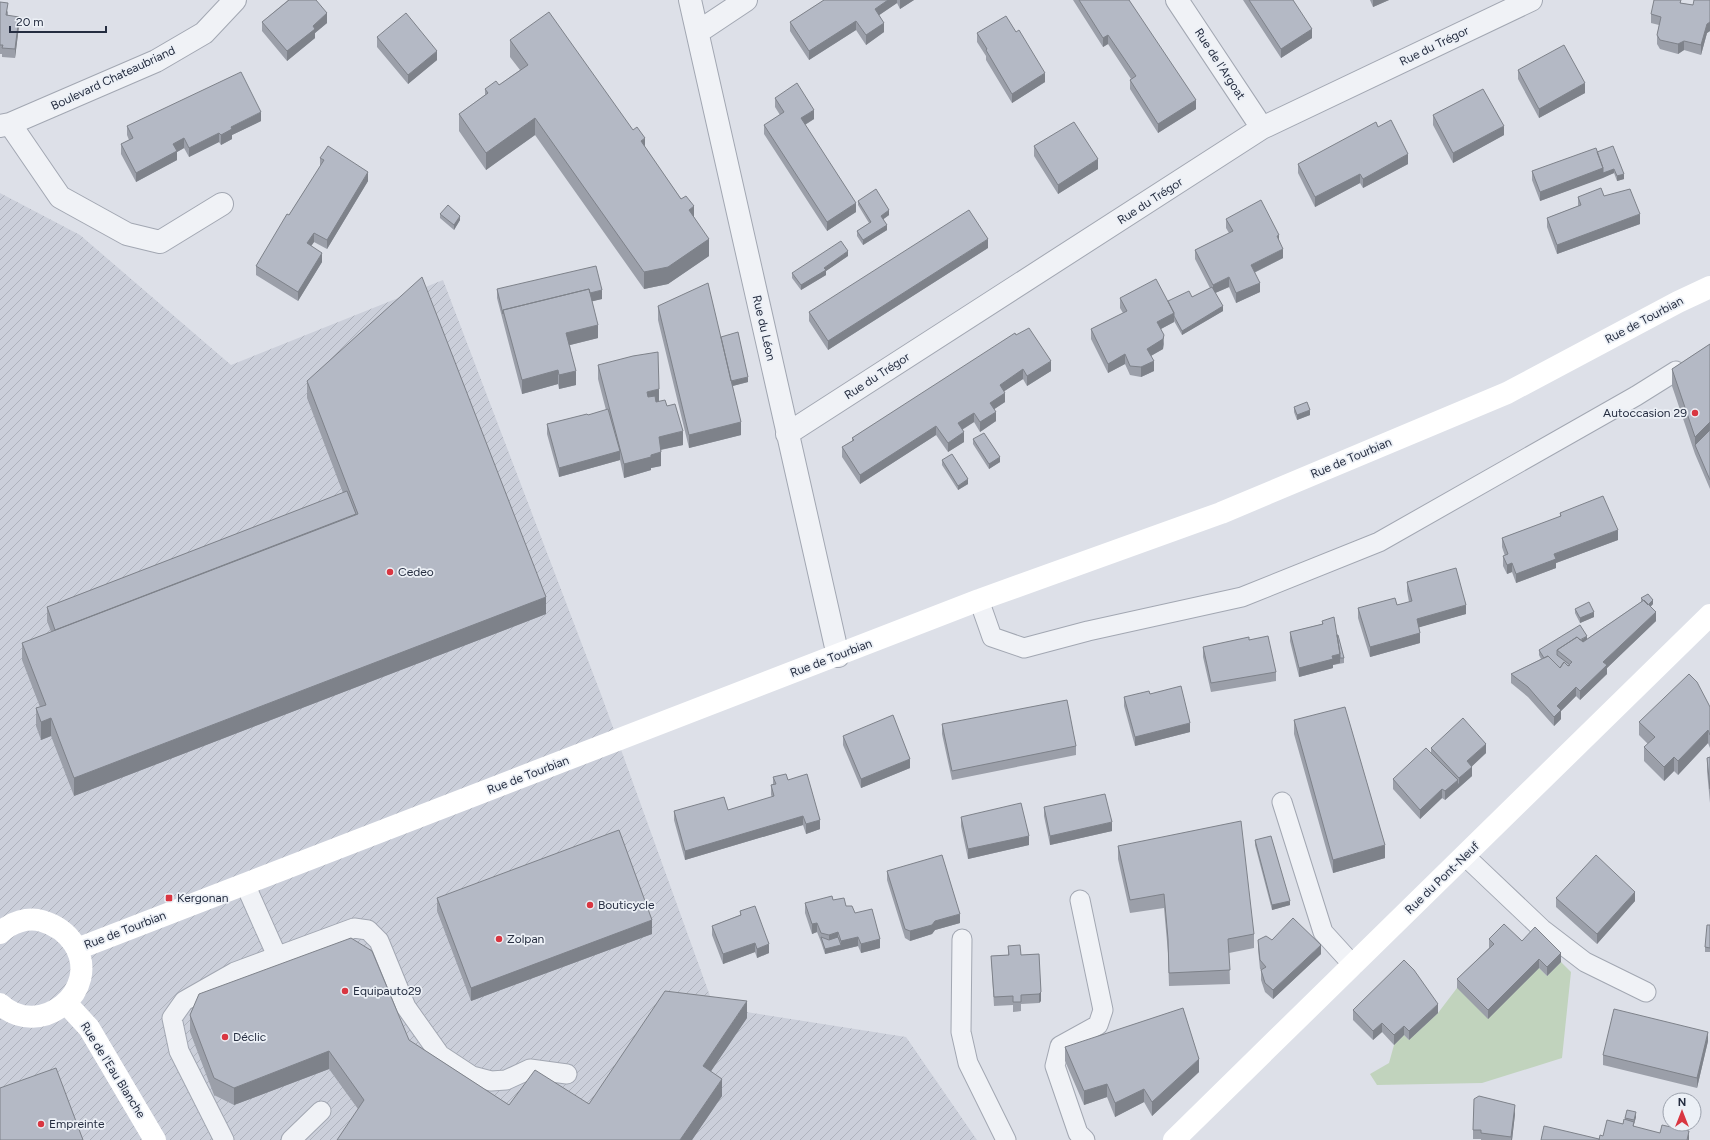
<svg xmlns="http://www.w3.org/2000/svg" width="1710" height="1140" viewBox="0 0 1710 1140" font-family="Figtree,sans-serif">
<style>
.industrial{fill:url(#industrial-furrows)}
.grass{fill:#c1d3bd}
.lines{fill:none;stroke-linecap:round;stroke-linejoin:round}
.lane-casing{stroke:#a2a7b2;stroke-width:21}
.street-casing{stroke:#a2a7b2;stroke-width:24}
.lane{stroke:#f0f2f6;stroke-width:19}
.street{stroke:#f0f2f6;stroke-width:22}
.secondary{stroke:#fff;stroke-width:22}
.wall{fill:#9b9fa9}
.shaded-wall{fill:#7e828a}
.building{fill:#b4b9c5;stroke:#7e828a}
.poi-dot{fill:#d93641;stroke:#ecf0f6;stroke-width:1.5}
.labels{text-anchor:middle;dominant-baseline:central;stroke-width:3.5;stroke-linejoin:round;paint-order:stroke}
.street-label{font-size:12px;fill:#252d40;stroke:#ecf0f6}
.poi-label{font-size:12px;fill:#252d40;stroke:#ecf0f6;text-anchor:start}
</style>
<defs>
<pattern id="industrial-furrows" width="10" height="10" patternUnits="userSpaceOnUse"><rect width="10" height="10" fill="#cbcfda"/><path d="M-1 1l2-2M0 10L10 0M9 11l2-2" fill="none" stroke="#aeb2bc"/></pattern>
</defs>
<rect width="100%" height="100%" fill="#dde0e8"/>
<path class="industrial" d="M0,193L80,235L231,365L443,280L602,697L714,1007L906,1037L977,1140H0Z"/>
<path class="grass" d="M1561,962L1571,972L1562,1058L1482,1083L1377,1085L1370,1074L1389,1063L1394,1045L1404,1035L1409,1040L1438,1013L1457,988L1539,968L1547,976Z"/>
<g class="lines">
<g class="lane-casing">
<path id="lane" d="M979,600L992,637L1024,648L1088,631L1242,597L1379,542L1636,396L1676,371
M1282,802L1323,932L1353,965
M1465,856L1542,929L1585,962L1646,992
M245,884L277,956
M1080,900L1103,1010L1098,1025L1060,1046L1055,1066L1078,1133L1085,1140
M962,939L961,1032L968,1063L1006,1140
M224,1140L179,1051L172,1018L184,1001L235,972L354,928L368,930L379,941L406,1007L440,1055L472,1076L491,1081L506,1080L530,1069L567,1074
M291,1140L321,1111"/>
</g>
<g class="street-casing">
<path id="street" d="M690,0L838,656
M1177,0L1262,128
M698,32L746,0
M10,124L60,197L127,234L160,242L222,204
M0,126L10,124L156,61L204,33L235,0
M787,434L1262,128L1531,0"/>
</g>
<use href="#lane" class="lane"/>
<use href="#street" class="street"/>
<path class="secondary" d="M0,933C11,922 28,917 42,921C56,925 66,932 74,944C103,990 40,1041 0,1004
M77,949L979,600L1221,513L1507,393L1678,302L1710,287
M66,1003L89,1028L155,1140
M1174,1140L1710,615"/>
</g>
<path class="wall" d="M288,0H316L327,23L315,33V38L287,61L262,31V22Z
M824,0H914L900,9L897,3L879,15L884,32L866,45L856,30L809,60L790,31V22Z
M1073,0H1129L1196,109L1158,133L1130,89V80L1131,79L1108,44L1103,47Z
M1243,0H1293L1312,38L1281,58Z
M1370,0H1389L1373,7Z
M1681,0V3L1693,5L1710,0V31L1707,33L1701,55L1684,50L1678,54L1660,49L1657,44V35L1659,25L1651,23V14Z
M0,2L8,12V15L19,26L15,58L2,57V54H0Z
M977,33L1045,82L1012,103L986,60V56L977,42Z
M377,37L437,60L408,84L377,47Z
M510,40L645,148L694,217L709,256L668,284L644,289L535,135L486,170L459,131V114L485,95V89L499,85L520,70L510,57Z
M1518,70L1585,93L1539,118L1518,79Z
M775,98L814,119L805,125L856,212L827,231L764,134V125L780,115L775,107Z
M1433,115L1504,135L1453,163L1433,125Z
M261,121L232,135V139L221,145L219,142L189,157L184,148L177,152V160L136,182L121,154V144L129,140L127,135V126Z
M1378,127L1408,164L1363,188L1360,183L1315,207L1298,173V164Z
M1034,146L1098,169L1058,194L1034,156Z
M1597,152L1624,179L1617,181L1614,173L1540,201L1532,180V171Z
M320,158L368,181L327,249L314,242L311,246L322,262L298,301L256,275V266L320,167Z
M1604,196L1640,224L1557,254L1547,227V218L1578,206V197Z
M858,201L889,215L883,219L887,230L863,245L857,236V231L869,223L858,205Z
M440,214L460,220L454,230L440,218Z
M1226,219L1279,241L1283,258L1254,273L1260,292L1236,303L1229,287L1215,293L1223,311L1182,335L1174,321V322L1161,329L1164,344L1163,349L1151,356L1154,371L1141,377L1130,375L1125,364L1108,373L1091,339V329L1123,313L1120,308V298L1168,301L1192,297L1210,288L1195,259V250L1229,233L1226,228Z
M988,248L828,350L809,321V312Z
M848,256L826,271V275L801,290L792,278V273Z
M497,289L602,299L592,301L598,338L570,345L576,385L559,389L558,384L522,394L497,298Z
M658,306L721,337L748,382L732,386L741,435L689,448L658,320Z
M1016,335L1051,371L1027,386L1023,379L1004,391L1005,402L994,409L996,421L980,432L974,422L962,430L964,442L948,452L936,435L860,484L842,457V447L852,441V438Z
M1710,344V489L1695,454L1672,386V369Z
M598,365L667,406L683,445L661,450V466L651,468V470L624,478L620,460L559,477L547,434V424L588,415L606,410L598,379Z
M307,381L546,614L74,796L51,736L41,740L36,726V708L40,707L22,660V643L51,632L47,621V607L343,493L307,398Z
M1294,407L1310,415L1297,420L1294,412Z
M973,439L1000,462L989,469L973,444Z
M942,460L968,484L958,490L942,465Z
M1560,513L1618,540L1556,563V568L1516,583L1512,572L1507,574L1503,566V556H1505L1502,547V538L1560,517Z
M1407,582L1466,614L1419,627L1420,643L1370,657L1358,618V608L1397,605L1409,602L1407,591Z
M1641,598L1653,604L1650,607L1656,621L1607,668V674L1580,700L1576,696L1561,711V719L1554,726L1528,697L1511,683V674L1541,659L1539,655V650L1587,639L1641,602Z
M1575,609L1594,617L1580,623L1575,613Z
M1322,621L1337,635L1344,658V663L1333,665V668L1299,677L1290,641V632L1322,624Z
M1249,640L1276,672V681L1211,692L1203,657V647Z
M1150,694L1190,732L1135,746L1124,706V697Z
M1710,707V748L1708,743L1678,775L1674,771L1664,781L1644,761V747L1648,744L1639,735V722Z
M1294,720L1385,858L1333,873L1294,734Z
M942,724L1076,746V755L952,780L942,734Z
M843,736L910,768L861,788L843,745Z
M1431,748L1486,753L1471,767L1472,776L1445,800L1442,798L1420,819L1393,789V779L1431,753Z
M1710,757V803L1707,771V758Z
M773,777L788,780L820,829L806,834L803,825L685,860L674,820V811L728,810L772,797L771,795V785L773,784Z
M1044,807L1112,831L1050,845L1044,816Z
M961,817L1029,845L968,859L961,826Z
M1255,840L1290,905L1272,910L1255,845Z
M1118,846L1254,934V948L1229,953L1230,984L1169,986L1168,953L1164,908L1130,913L1118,859Z
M887,871L960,923L935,930L932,934L910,941L905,938L887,880Z
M437,898L652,934L471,1001L437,911Z
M1556,898L1635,901L1597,944L1556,907Z
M833,900L846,906L855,913L880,948L861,953L858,946L825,954L821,942L817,932L812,934L805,913V903Z
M740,911L769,953L757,958L755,952L723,964L712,935V926L740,915Z
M1710,925V952H1705V947Z
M1489,939L1522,941L1561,962L1547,976L1539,968L1488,1019L1457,988V979L1489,948Z
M1258,940H1272L1321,954L1273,999L1265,992L1261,980V970L1260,969L1258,949Z
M1008,946L1021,955L1039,954L1041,1001L1039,1003L1021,1004V1011L1013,1012V1005L994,1006L991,956L1008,955Z
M1353,1010L1438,1013L1409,1040L1404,1035L1394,1045L1382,1032L1373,1040L1353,1020Z
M190,1015L409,1040L509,1105L589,1104L747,1018L711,1071L722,1096L692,1140L358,1109L329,1069L234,1105L214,1095L190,1032Z
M1708,1041L1697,1088L1603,1065V1055Z
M1065,1047L1199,1072L1152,1116L1144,1102L1115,1117L1107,1097L1084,1105L1065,1061Z
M1515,1114L1512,1140H1481V1139H1473V1130Z
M1636,1117L1634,1124V1127L1689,1140L1599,1139L1623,1124L1625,1120V1118Z"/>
<path class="shaded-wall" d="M888,0H897V3L875,18V9Z
M900,0H914L900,9Z
M1373,0H1389L1373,7Z
M327,13V23L315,33V38L287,61V51L313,26Z
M19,17V26L15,58V49Z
M856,21V30L809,60V51Z
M1710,22V31L1707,33L1701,55V45L1707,24Z
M884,23V32L866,45V35Z
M1312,29V38L1281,58V49Z
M1108,35V44L1103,47V38Z
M1684,41V50L1678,54V44Z
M437,51V60L408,84V75Z
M1045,73V82L1012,103V94Z
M1585,83V93L1539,118V109Z
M1196,100V109L1158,133V124Z
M814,110V119L801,127V118Z
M261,112V121L232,135V139L221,145V135L231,127Z
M535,118V135L486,170V153Z
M1504,126V135L1453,163V153Z
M219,133V142L189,157V148Z
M184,138V148L177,152V160L136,182V173L173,144Z
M645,138V155L641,141Z
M1408,154V164L1363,188V179Z
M1098,159V169L1058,194V185Z
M1603,168V178L1540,201V192Z
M1614,169V173L1603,178V173Z
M368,172V181L327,249V240Z
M1360,174V183L1315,207V197Z
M1624,174V179L1617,181V176Z
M856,203V212L827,231V222Z
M694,206V224L689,210Z
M889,210V215L881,221V216Z
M1640,214V224L1557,254V245Z
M460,216V220L454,230V225Z
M887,225V230L863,245V240Z
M314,233V242L307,252V243Z
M1279,235V244L1277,236Z
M709,239V256L668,284L644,289V272Z
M988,239V248L828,350V341Z
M1283,249V258L1251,274V265Z
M848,251V256L826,271V275L801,290V285L824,268Z
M322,253V262L298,301V292Z
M1229,277V287L1213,294V285Z
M1260,283V292L1236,303V293Z
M602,290V299L507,322L504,314Z
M1223,306V311L1182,335V331Z
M1174,313V322L1157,331V322Z
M598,325V338L566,346V333Z
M1164,335L1163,349L1147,358V349Z
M1125,354V364L1108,373V364Z
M1051,361V371L1027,386V376Z
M1154,361V371L1141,377V367Z
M1023,369V379L1000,394V385Z
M558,370V384L522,394V380Z
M576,371V385L559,389V375Z
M748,377V382L729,387V382Z
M659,389V402L647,405V392Z
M1005,393V402L990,412V403Z
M1310,410V415L1297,420V415Z
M996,412V421L980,432V422Z
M974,413V422L958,432V423Z
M741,422V435L689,448V435Z
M1710,422V439L1695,445V437Z
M936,426V435L860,484V475Z
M683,431V445L659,450V437Z
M964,432V442L948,452V443Z
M620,451V460L559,477V468Z
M661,452V466L651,468V470L624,478V464L651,455Z
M1000,457V462L989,469V464Z
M968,479V484L958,490V486Z
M1618,530V540L1556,563V568L1516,583V574L1554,554Z
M1512,563V572L1507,574V565Z
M546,597V614L74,796V778Z
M1653,600V604L1647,610V605Z
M1466,605V614L1417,628V619Z
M1594,612V617L1580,623V618Z
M1656,612V621L1607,668V674L1580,700V691L1603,662Z
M1420,633V643L1370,657V647Z
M1587,636V641L1561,653Z
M1340,654V663L1333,665V668L1299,677V668L1332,656Z
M1576,687V696L1561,711V719L1554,726V717L1557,706Z
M51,718V736L41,740V722Z
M1190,723V732L1135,746V737Z
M1708,730V743L1678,775V761Z
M1486,744V753L1467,771V761Z
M1674,757V771L1664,781V767Z
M910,759V768L861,788V779Z
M1472,767V776L1445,800V791L1458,780V784L1459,783V778Z
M1442,789V798L1420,819V810Z
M803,816V825L685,860V851Z
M820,820V829L806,834V824Z
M1112,822V831L1050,845V836Z
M1029,836V845L968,859V849Z
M1385,845V858L1333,873V860Z
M1635,892V901L1597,944V934Z
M1290,901V905L1272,910V905Z
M960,914V923L935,930L932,934L910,941V931L935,921Z
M652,920V934L471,1001V988Z
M817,923V932L812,934V924Z
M838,932V942L829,944V935Z
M858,937V946L825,954V949L841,945V941Z
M880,939V948L861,953V944Z
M755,943V952L723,964V954Z
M769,944V953L757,958V949Z
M1321,945V954L1273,999V990Z
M1561,953V962L1547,976V967Z
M1539,959V968L1488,1019V1010Z
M1041,992V1001L1039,1003V994Z
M747,1001V1018L703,1083V1066Z
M1438,1004V1013L1409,1040V1031Z
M1382,1023V1032L1373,1040V1031Z
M1404,1026V1035L1394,1045V1035Z
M1708,1032V1041L1697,1088V1078Z
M329,1051V1069L234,1105V1088Z
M1199,1059V1072L1152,1116V1102Z
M722,1079V1096L692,1140H680Z
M1107,1084V1097L1084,1105V1091Z
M1144,1089V1102L1115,1117V1103Z
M1515,1105V1114L1512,1140H1511Z
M1636,1112V1117L1634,1124V1120Z
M1689,1131V1140H1687Z"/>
<path class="building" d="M289,0H316L327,13L313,26L315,29L287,51L262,22Z
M824,0H888L875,9L884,23L866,35L856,21L809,51L790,22Z
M1079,0H1129L1196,100L1158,124L1130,80L1136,76L1108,35L1103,38Z
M1249,0H1293L1312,29L1281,49Z
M1654,0H1681L1680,3L1693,5L1694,0H1710V22L1707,24L1701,45L1684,41L1678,44L1660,40L1657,35L1661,17L1651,14Z
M0,2L8,3L6,15L19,17L15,49L2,48L3,45H0Z
M549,12L633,130L637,127L645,138L641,141L681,199L686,196L694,206L689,210L709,239L668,267L644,272L535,118L486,153L459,114L488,93L485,89L496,81L499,85L528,65L510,40Z
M406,13L437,51L408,75L377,37Z
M1006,16L1016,32L1019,30L1045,73L1012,94L986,50L987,49L977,33Z
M1564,45L1585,83L1539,109L1518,70Z
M241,72L261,112L231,127L232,129L221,135L219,133L189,148L184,138L173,144L177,151L136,173L121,144L133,138L127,126Z
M797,83L814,110L801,118L856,203L827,222L764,125L784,112L775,98Z
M1483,89L1504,126L1453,153L1433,115Z
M1391,120L1408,154L1363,179L1360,174L1315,197L1298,164L1376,122L1378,127Z
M1074,122L1098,159L1058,185L1034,146Z
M328,146L368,172L327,240L314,233L307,243L322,253L298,292L256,266L287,214L289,215L324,160L320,158Z
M1613,146L1624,174L1617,176L1614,169L1603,173V168L1597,152Z
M1596,148L1603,168L1540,192L1532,171Z
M1601,188L1604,196L1630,189L1640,214L1557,245L1547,218L1581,205L1578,197Z
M876,189L889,210L881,216L887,225L863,240L857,231L871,222L858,201Z
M1261,200L1279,235L1277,236L1283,249L1251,265L1260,283L1236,293L1229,277L1213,285L1195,250L1233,231L1226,219Z
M448,205L460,216L454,225L440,214Z
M969,210L988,239L828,341L809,312Z
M841,241L848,251L824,268L826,270L801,285L792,273Z
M596,266L602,290L590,293L589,289L503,310V314L497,289Z
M422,277L546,597L74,778L51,718L41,722L36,708L46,705L22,643L358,514L307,381Z
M1156,279L1174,313L1157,322L1164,335L1163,339L1147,349L1154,361L1141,367L1130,366L1125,354L1108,364L1091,329L1127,311L1120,298Z
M708,283L741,422L689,435L658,306Z
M1212,287L1223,306L1182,331L1174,316V313L1168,301L1189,291L1192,297Z
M589,289L598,325L566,333L576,371L559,375L558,370L522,380L503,310Z
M1029,328L1051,361L1027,376L1023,369L1000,385L1005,393L990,403L996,412L980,422L974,413L958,423L964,432L948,443L936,426L860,475L842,447L854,440L852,438L1015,333L1016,335Z
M738,332L748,377L731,381L721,337Z
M1710,344V422L1695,437L1672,369Z
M658,352L659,389L647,392L648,397L655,396L656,402L665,400L667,406L675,404L683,431L659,437L661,452L651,455V457L624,464L598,365L633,356Z
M1307,402L1310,410L1297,415L1294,407Z
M608,409L620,451L559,468L547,424L587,414L588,415Z
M1710,430V480L1695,445Z
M984,433L1000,457L989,464L973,439Z
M952,454L968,479L958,486L942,460Z
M347,491L356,514L55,630L47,607Z
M1603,496L1618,530L1554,554L1556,559L1516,574L1512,563L1507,565L1503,556L1508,554L1502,538L1561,516L1560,513Z
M1456,568L1466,605L1417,619L1420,633L1370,647L1358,608L1395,598L1397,605L1412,601L1407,582Z
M1648,594L1653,600L1648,605L1641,598Z
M1644,600L1656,612L1603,662L1607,665L1580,691L1576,687L1557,706L1561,710L1554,717L1528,687L1511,674L1548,656L1560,668L1564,662L1568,666L1572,662L1557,650L1577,637L1583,642Z
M1589,602L1594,612L1580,618L1575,609Z
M1334,617L1340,654L1332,656L1333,659L1299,668L1290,632L1323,624L1322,621Z
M1580,625L1587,636L1580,640L1577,637L1557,650V655L1570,665L1568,666L1564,662L1560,668L1548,656L1544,658L1539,650Z
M1337,635H1338L1344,658H1340V654Z
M1268,636L1276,672L1211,683L1203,647L1249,637V640Z
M1689,674L1697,682L1708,703L1710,707V735L1708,730L1678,761L1674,757L1664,767L1644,747L1655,737L1639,722Z
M1181,686L1190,723L1135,737L1124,697L1149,691L1150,694Z
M1067,700L1076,746L952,771L942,724Z
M1345,707L1385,845L1333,860L1294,720Z
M893,715L910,759L861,779L843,736Z
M1463,718L1486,744L1467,761L1472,767L1459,778L1431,748Z
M1426,748L1458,780L1445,791L1442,789L1420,810L1393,779Z
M1710,757V789L1707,758Z
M786,774L788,780L807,774L820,820L806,824L803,816L685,851L674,811L724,797L728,810L774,796L771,785L776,784L773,777Z
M1105,794L1112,822L1050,836L1044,807Z
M1021,803L1029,836L968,849L961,817Z
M1241,821L1254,934L1228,939L1230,970L1169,973L1168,939L1164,894L1130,900L1118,846Z
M619,830L652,920L471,988L437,898Z
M1271,836L1290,901L1272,905L1255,840Z
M942,855L960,914L935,921L932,925L910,931L905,929L887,871Z
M1596,855L1635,892L1597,934L1556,898Z
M832,896L833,900L844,898L846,906H852L855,913L872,909L880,939L861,944L858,937L841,941L838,932L829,935L821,933L817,923L812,924L805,903Z
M755,906L769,944L757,949L755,943L723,954L712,926L741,915L740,911Z
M1293,918L1321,945L1273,990L1265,983L1261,970L1266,967L1260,960L1258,940L1266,936L1272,940Z
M1504,924L1522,941L1535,927L1561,953L1547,967L1539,959L1488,1010L1457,979L1494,944L1489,939Z
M1707,925H1710V948L1705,947Z
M821,937L829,940L838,937L841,945L825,949Z
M351,938L372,951L409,1040L509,1105L535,1070L589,1104L665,991L747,1001L703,1066L722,1079L680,1140H337L364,1100L329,1051L234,1088L214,1078L190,1015L199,994Z
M1020,945L1021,955L1039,954L1041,992L1039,994L1021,995V1002H1013V996L994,997L991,956L1009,955L1008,946Z
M1404,960L1414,970L1438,1004L1409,1031L1404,1026L1394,1035L1382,1023L1373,1031L1353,1010Z
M1183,1008L1199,1059L1152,1102L1144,1089L1115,1103L1107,1084L1084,1091L1065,1047Z
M1614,1009L1708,1032L1697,1078L1603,1055Z
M56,1068L83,1140H0V1088Z
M1479,1096L1515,1105L1511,1137L1481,1133V1130H1473L1474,1099Z
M1627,1110L1636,1112L1634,1120L1625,1118Z
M1624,1119L1634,1122L1633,1126L1660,1133L1662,1125L1689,1131L1687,1140H1599L1600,1135L1603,1136L1607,1120L1623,1124Z
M1544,1126L1599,1139V1140H1541Z"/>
<g class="poi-dot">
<circle cx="1695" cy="413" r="4"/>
<circle cx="390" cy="572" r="4"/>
<rect x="165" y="894" width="8" height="8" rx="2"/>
<circle cx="590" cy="905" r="4"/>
<circle cx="499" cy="939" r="4"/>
<circle cx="345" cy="991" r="4"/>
<circle cx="225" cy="1037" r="4"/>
<circle cx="41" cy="1124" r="4"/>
</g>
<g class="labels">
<g class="street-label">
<text transform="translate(1434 46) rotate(-26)">Rue du Trégor</text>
<text transform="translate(1220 64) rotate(57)">Rue de l'Argoat</text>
<text transform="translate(113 78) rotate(-25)">Boulevard Chateaubriand</text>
<text transform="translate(1150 201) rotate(-33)">Rue du Trégor</text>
<text transform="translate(1644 320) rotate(-28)">Rue de Tourbian</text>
<text transform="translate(764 328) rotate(77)">Rue du Léon</text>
<text transform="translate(877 376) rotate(-33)">Rue du Trégor</text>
<text transform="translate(1351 458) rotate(-23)">Rue de Tourbian</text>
<text transform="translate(831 658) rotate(-21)">Rue de Tourbian</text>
<text transform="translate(528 775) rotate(-21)">Rue de Tourbian</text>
<text transform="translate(1442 878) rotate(-44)">Rue du Pont-Neuf</text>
<text transform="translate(125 930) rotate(-21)">Rue de Tourbian</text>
<text transform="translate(113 1070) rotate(58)">Rue de l'Eau Blanche</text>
</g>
<g class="poi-label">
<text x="1687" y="413" text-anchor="end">Autoccasion 29</text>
<text x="398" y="572">Cedeo</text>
<text x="177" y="898">Kergonan</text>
<text x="598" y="905">Bouticycle</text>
<text x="507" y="939">Zolpan</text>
<text x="353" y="991">Equipauto29</text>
<text x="233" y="1037">Déclic</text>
<text x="49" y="1124">Empreinte</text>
</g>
</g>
<g transform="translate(1682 1112)"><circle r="19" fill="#ecf0f6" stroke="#9ca2ad"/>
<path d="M0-3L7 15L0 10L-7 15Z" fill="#d93641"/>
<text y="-6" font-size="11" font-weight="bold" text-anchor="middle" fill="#252d40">N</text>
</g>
<path d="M10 26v6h96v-6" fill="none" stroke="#252d40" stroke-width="2"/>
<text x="16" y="26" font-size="12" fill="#252d40" stroke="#ecf0f6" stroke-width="3" paint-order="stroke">20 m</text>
</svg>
